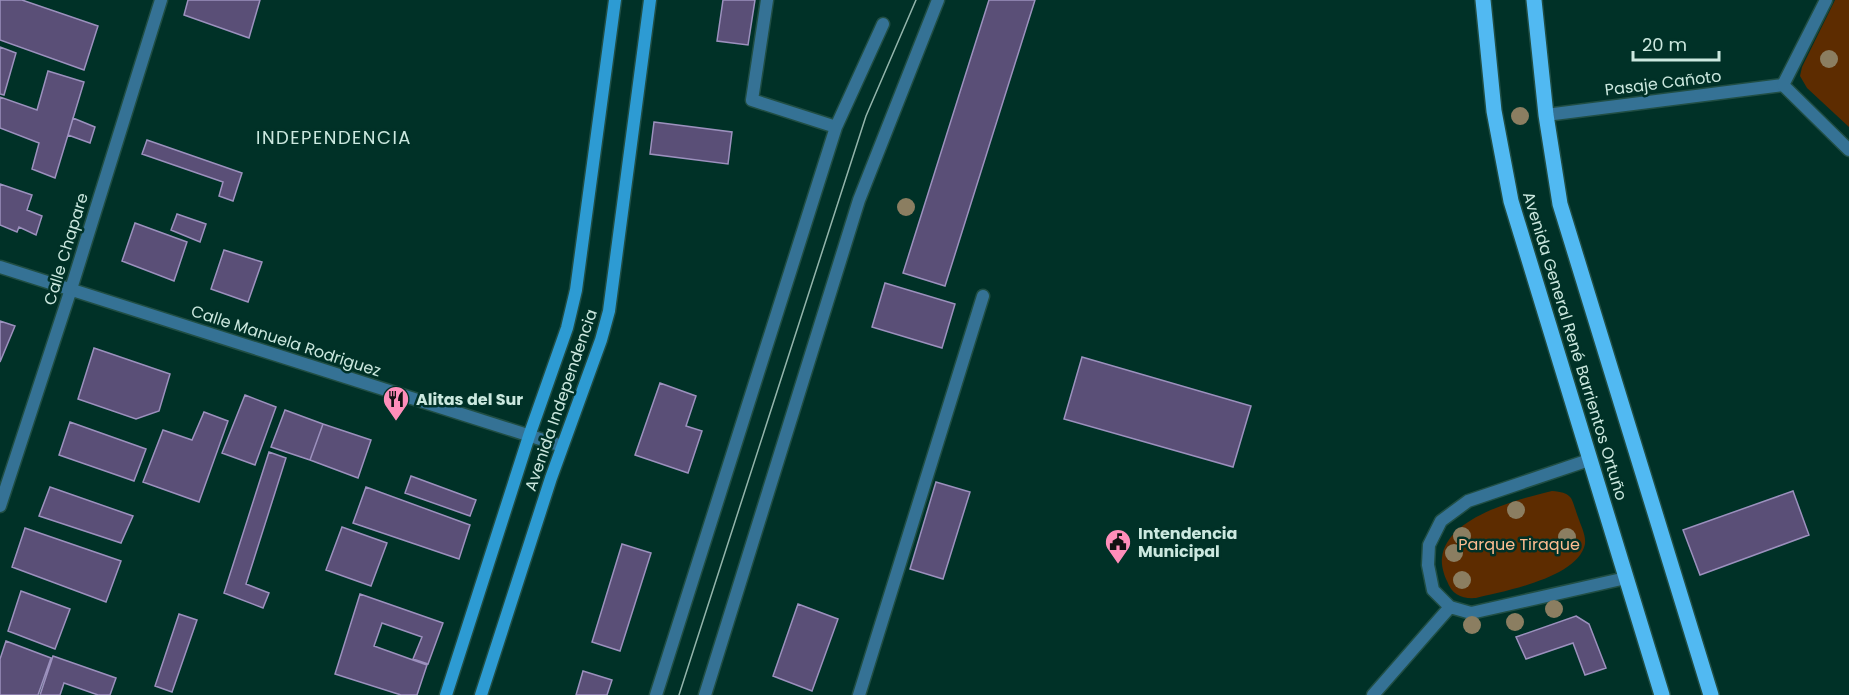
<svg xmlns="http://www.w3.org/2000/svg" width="1849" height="695" viewBox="0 0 1849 695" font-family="Poppins,sans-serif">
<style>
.green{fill:#5d2c00}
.building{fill:#5a4f77;stroke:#9c91be;stroke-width:1.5}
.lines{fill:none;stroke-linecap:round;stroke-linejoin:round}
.service-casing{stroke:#204e44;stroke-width:15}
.minor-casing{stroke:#204e44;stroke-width:15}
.secondary-casing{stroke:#204e44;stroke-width:15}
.primary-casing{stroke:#204e44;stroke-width:18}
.service{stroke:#357295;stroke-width:12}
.minor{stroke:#357295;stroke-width:12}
.secondary{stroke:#2d9bd3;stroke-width:12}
.primary{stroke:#51b9f2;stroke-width:15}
.tram{stroke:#93b5ac;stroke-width:1.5}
.tree{fill:#8b7e61}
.labels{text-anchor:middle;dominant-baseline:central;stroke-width:5;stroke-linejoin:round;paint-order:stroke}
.street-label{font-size:16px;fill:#cbe8df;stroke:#003127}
.poi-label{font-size:16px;font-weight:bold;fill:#cbe8df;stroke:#003127;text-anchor:start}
.park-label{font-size:16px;fill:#fcbd91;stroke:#003127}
.neighbourhood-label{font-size:18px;letter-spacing:1.5px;fill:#cbe8df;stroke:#003127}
</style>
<rect width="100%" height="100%" fill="#003127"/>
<path class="green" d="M1835,0H1849V127L1807,88L1800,76L1802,67Z
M1552,491C1574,493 1571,498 1578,517C1581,526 1586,535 1585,544C1578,578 1504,591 1476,598C1462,599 1452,595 1447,581C1444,575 1441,565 1442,558C1446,517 1519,499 1552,491Z"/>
<path class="building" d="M0,0H22L98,26L84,70L0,40Z
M188,0H260L249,38L184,15Z
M723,0H755L748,45L717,41Z
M989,0H1035L945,286L903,273Z
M0,47L16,53L4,95L0,94Z
M48,71L84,82L55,178L32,169L39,143L0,128V97L37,110Z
M73,118L95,127L90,143L68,135Z
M654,122L732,132L728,164L650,154Z
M147,140L242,173L233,201L219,196L223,182L142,154Z
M0,184L32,195L27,210L42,216L36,235L19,227L17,232L0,225Z
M177,214L206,224L200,242L171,230Z
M135,223L187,242L174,281L122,261Z
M224,250L262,262L248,302L211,289Z
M885,283L955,304L942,348L872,327Z
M0,321L15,326L0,362Z
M94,348L170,374L159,411L136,419L78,399Z
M1082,357L1251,406L1233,467L1064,419Z
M660,383L696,396L686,426L702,431L688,473L635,455Z
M245,395L276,407L255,465L222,453Z
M285,410L323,424L310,460L271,447Z
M204,412L228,421L199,502L143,482L163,430L192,440Z
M70,422L146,449L134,481L59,455Z
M323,424L371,440L358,478L310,460Z
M269,452L286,458L246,584L269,593L263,608L224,593Z
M411,476L476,500L470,516L405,493Z
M936,482L970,492L943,579L910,569Z
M50,487L133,516L121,543L39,516Z
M366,487L470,525L459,559L353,523Z
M1793,491L1809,535L1700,575L1683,530Z
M342,527L387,543L371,586L326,570Z
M25,528L121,561L106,602L12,567Z
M622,544L651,553L620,651L592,642Z
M21,591L70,609L55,649L8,631Z
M360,594L443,623L428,664L413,659L422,637L382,623L374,646L427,665L417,695H401L335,674Z
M798,604L838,619L812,691L773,676Z
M179,614L197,620L172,692L155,686Z
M1576,616L1589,624L1606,668L1585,675L1573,643L1526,659L1516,637Z
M6,641L51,658L38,695H0V659Z
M53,656L116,678L110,695H98L64,683L60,695H40Z
M583,671L612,680L607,695H576Z"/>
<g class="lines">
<g class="service-casing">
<path id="service" d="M767,0L752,100L836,127
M1546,115L1783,85
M656,695L836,127L883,24
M705,695L859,200L938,0
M859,695L983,296"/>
</g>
<g class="minor-casing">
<path id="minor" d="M1826,0L1783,85L1849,150
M0,267L562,446
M1589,460L1468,501L1441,521L1429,545L1428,565L1433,590L1450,607L1471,613L1626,578
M0,506L71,289L161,0
M1373,695L1450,607"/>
</g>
<g class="secondary-casing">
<path id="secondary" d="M446,695L529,436L567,328L576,290L615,0
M481,695L551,478L601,340L609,311L650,0"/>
</g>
<g class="primary-casing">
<path id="primary" d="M1483,0L1494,111L1511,201L1662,695
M1534,0L1546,115L1560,204L1711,695"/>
</g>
<use href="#service" class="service"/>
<use href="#minor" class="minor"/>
<use href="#secondary" class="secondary"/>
<use href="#primary" class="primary"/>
<path class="tram" d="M679,695L866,116L916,0"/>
</g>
<g class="tree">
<circle cx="1829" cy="59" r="9"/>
<circle cx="1520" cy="116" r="9"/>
<circle cx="906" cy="207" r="9"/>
<circle cx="1516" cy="510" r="9"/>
<circle cx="1462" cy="536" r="9"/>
<circle cx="1567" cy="537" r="9"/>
<circle cx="1454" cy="553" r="9"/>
<circle cx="1462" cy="580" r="9"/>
<circle cx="1554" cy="609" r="9"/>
<circle cx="1515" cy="622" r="9"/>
<circle cx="1472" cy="625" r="9"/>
</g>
<defs>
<g id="restaurant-pin" transform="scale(1.35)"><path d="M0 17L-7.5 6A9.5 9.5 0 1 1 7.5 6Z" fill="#ff8eba" stroke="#003127"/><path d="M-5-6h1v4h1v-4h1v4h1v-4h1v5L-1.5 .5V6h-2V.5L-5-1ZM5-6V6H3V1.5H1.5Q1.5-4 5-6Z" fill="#111"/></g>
<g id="civic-pin" transform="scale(1.35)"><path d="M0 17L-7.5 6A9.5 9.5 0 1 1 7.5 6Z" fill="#ff8eba" stroke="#003127"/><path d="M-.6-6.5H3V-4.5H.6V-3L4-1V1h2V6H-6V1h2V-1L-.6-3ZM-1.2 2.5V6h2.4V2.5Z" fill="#111"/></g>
</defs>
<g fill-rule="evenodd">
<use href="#restaurant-pin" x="396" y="399"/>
<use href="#civic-pin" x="1118" y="542"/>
</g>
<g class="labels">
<g class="street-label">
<text transform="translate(1663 83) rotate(-7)">Pasaje Cañoto</text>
<text transform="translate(66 249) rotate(-73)">Calle Chapare</text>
<text transform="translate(286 341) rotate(18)">Calle Manuela Rodriguez</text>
<text transform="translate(1575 346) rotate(73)">Avenida General René Barrientos Ortuño</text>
<text transform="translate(561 400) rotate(-71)">Avenida Independencia</text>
</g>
<g class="poi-label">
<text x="416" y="399">Alitas del Sur</text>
<text x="1138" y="533">Intendencia<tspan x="1138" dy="18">Municipal</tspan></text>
</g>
<g class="park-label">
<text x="1519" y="544">Parque Tiraque</text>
</g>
<g class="neighbourhood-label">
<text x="334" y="137">INDEPENDENCIA</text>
</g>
</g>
<path d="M1633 51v9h86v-9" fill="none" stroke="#cbe8df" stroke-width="3"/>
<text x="1642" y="51" font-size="18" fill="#cbe8df" stroke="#003127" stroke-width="4.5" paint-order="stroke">20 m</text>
</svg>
